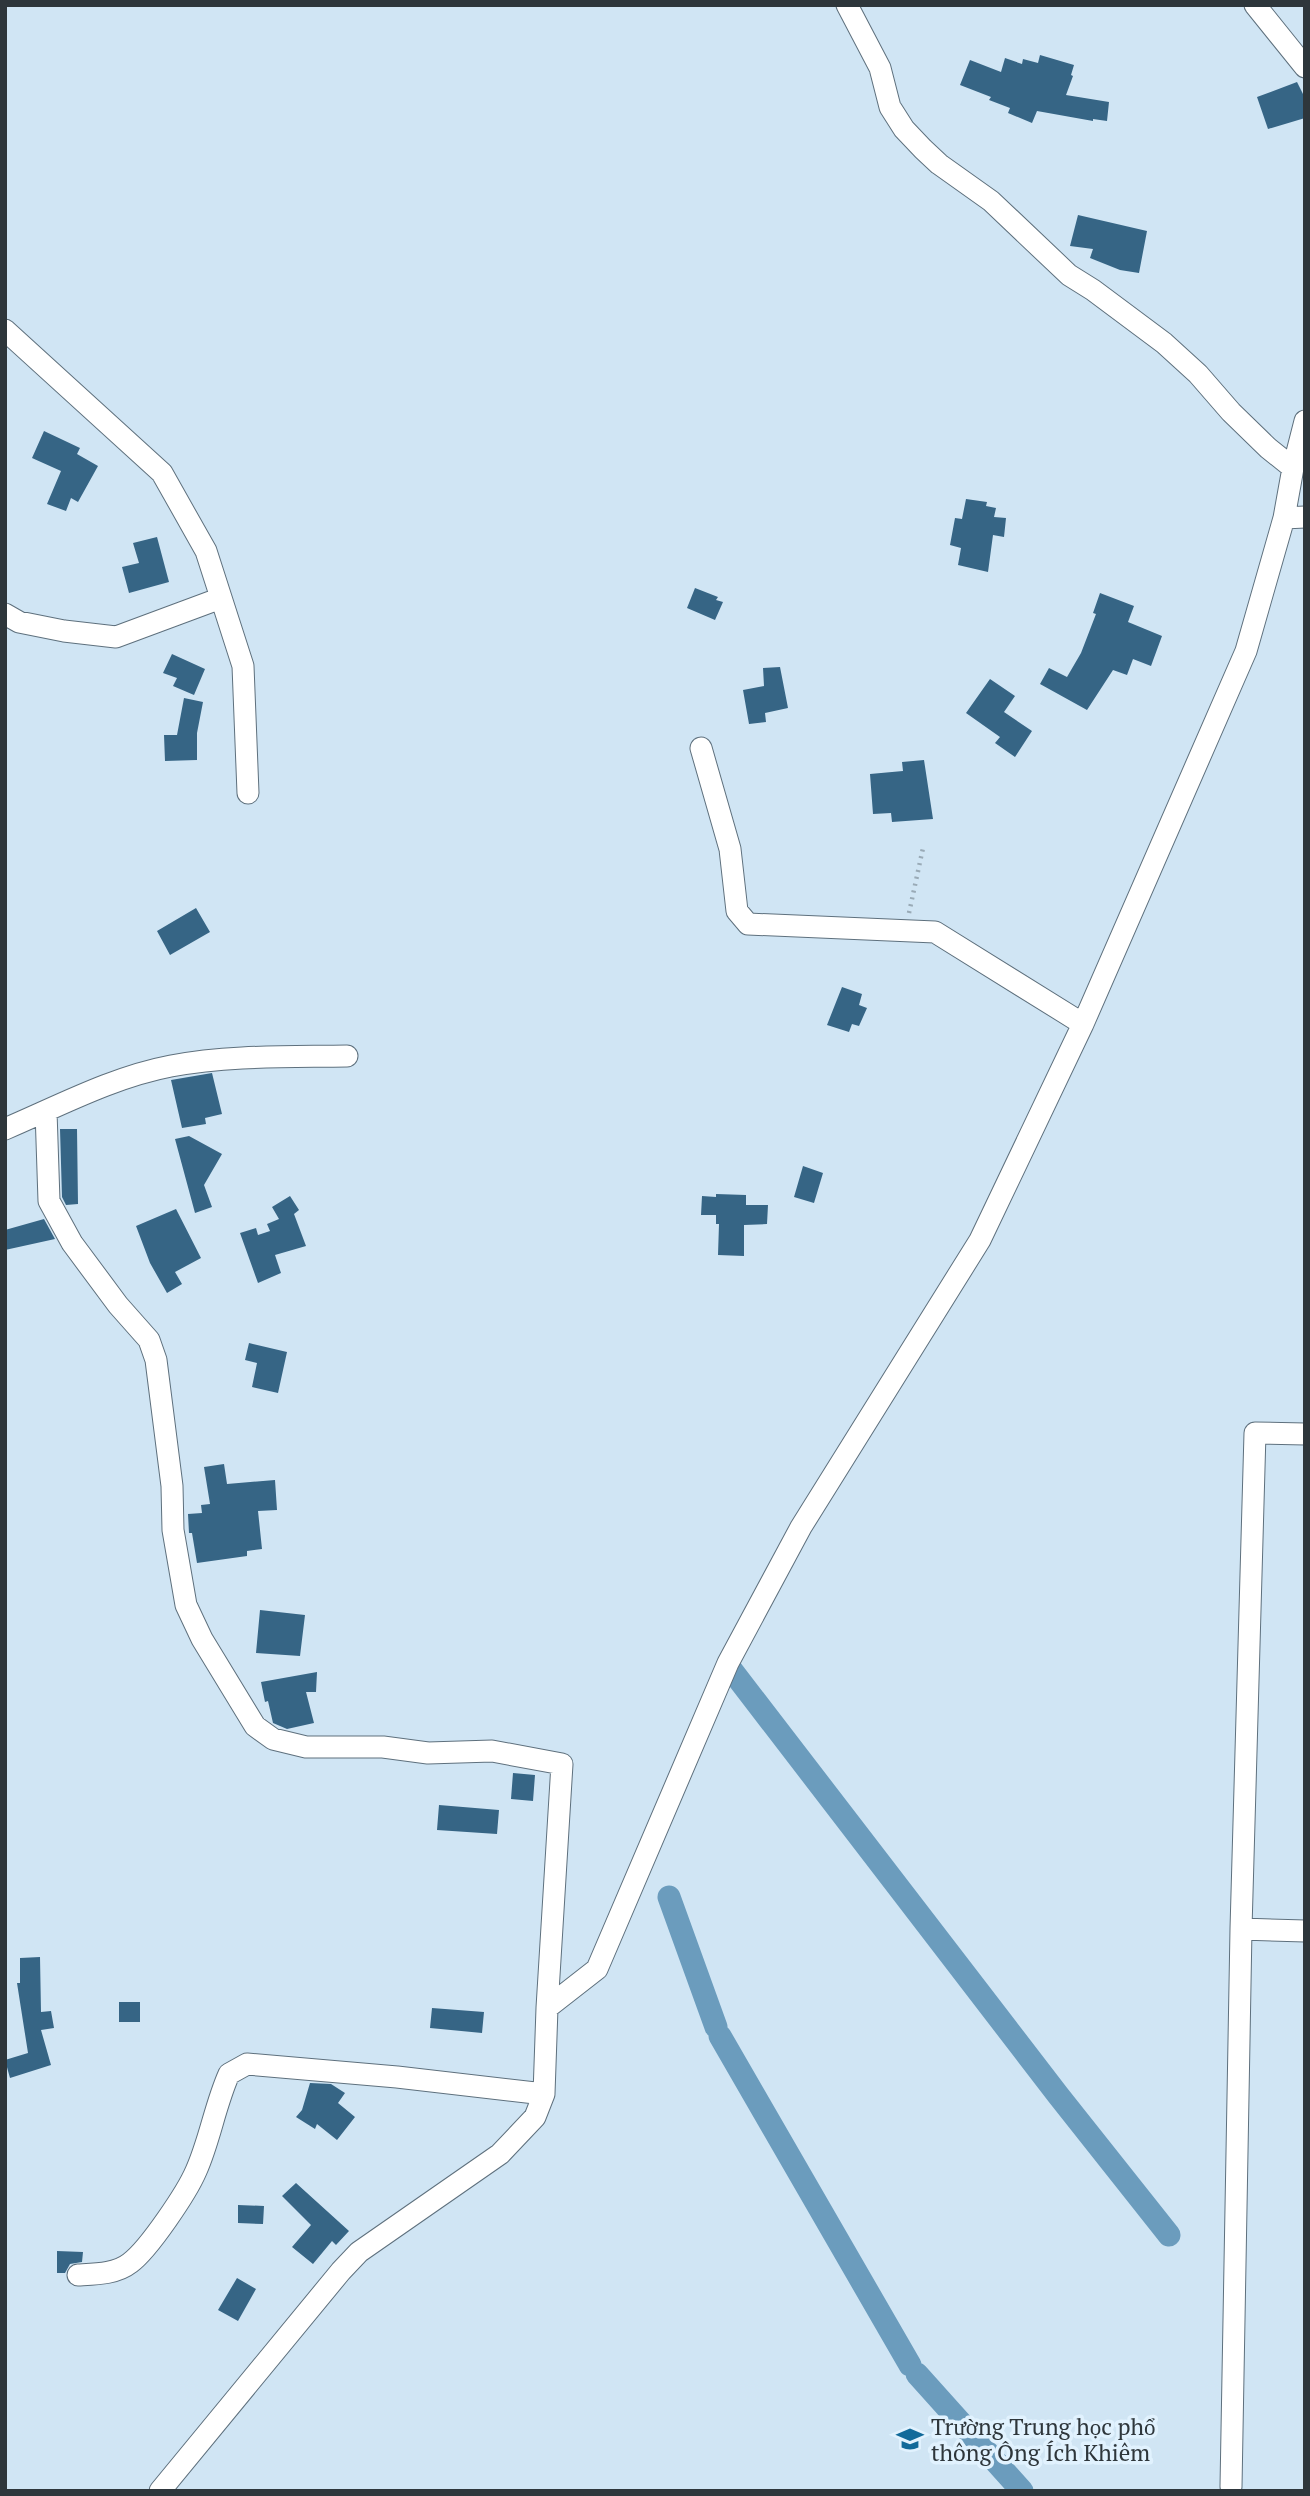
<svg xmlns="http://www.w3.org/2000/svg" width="1310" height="2496" viewBox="0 0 1310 2496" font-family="'PT Serif',serif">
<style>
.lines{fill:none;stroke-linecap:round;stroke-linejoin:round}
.canal{stroke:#6b9cbd;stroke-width:23}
.building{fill:#366585}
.street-casing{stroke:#5e707d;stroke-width:23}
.path{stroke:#99aab6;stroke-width:4.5;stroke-dasharray:2 5;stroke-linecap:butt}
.street{stroke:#fff;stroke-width:21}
.labels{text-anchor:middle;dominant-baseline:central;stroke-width:7;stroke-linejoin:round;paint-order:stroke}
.poi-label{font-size:23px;fill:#2e363b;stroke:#e1f2fe;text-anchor:start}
</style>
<rect width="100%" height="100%" fill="#d0e5f4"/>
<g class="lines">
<path class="canal" d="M730,1668L1058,2095L1169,2235
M669,1897L716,2027
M720,2036L910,2365
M917,2374L1022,2491"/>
</g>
<path class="building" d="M1040,55L1074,65L1071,75L1073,76L1066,95L1109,102L1107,121L1093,119V121L1037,111L1032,123L1008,113L1010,108L989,100L991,97L960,85L970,60L1001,72L1005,58L1022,64L1023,59L1038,63Z
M1297,82L1305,98V118L1268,129L1257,97Z
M1078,215L1147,231L1139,273L1120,270L1090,258L1093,249L1070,246Z
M44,431L80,448L77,454L98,466L78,502L71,498L66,511L47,504L61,471L32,458Z
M966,499L987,502L986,506L996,508L994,517L1006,518L1004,537L993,535L988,572L958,565L961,548L950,545L955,518L962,519Z
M157,537L169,582L129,593L122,567L139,563L133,543Z
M695,588L718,597L716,600L723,602L715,620L687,608Z
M1100,593L1134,606L1128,622L1162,636L1151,666L1133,659L1127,675L1113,670L1087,710L1040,684L1049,668L1067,677L1081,653L1096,614L1093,613Z
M172,654L205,669L194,695L173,686L177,678L163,673Z
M780,667L788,708L765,713L766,722L749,724L743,690L764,686L763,668Z
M990,679L1015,696L1004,712L1032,731L1015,757L995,743L1000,737L966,713Z
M184,698L203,702L197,733V760L165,761L164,735H177Z
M924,760L933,819L892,822L891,813L873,814L870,774L903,771L902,762Z
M196,908L210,932L170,955L157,931Z
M842,987L862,994L859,1005L867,1008L859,1026L852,1024L849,1032L827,1025Z
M212,1073L222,1114L205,1118L206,1124L182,1128L171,1080Z
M60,1129H77L78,1204L66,1205L62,1197Z
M189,1136L222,1154L204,1185L212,1207L195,1213L175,1139Z
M803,1166L823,1173L814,1203L794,1197Z
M716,1194L746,1195V1205H768L767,1224L744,1225V1256L718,1255L719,1224H716V1215H701L702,1196L716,1197Z
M290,1196L299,1210L294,1214L306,1246L275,1255L281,1273L258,1283L240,1233L256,1228L258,1235L270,1231L267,1224L279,1219L272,1207Z
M176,1209L201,1258L175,1272L182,1284L167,1293L150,1263L136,1226Z
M44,1219L55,1239L5,1250V1230Z
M249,1343L287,1352L278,1393L252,1387L257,1363L245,1360Z
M224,1464L227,1484L275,1480L277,1510L258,1511L262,1549L247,1551V1556L197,1563L192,1533H189L188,1514L202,1513L201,1505L210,1504L204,1467Z
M260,1610L305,1615L300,1656L256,1653Z
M317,1672L316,1692H306L314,1723L287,1729L273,1723L268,1701L265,1702L261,1682Z
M513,1773L535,1775L533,1801L511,1799Z
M439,1805L499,1810L497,1834L437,1830Z
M40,1957L41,2012L51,2011L54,2028L41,2030L51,2065L10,2078L5,2060L28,2053L17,1983H20V1958Z
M119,2002H140V2022H119Z
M432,2008L484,2012L482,2033L430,2028Z
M310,2083L331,2084L345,2093L338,2103L355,2117L337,2140L317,2124L315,2129L296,2117L302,2110Z
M296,2183L349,2231L336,2245L332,2241L313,2264L292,2247L311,2225L282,2196Z
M238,2205L264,2206L263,2224L238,2223Z
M57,2251L83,2252L82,2262L70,2264L65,2273H57Z
M237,2278L256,2289L238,2321L218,2310Z"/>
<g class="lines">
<g class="street-casing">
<path id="street" d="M847,5L880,68L890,107L904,129L923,149L939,164L991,201L1069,275L1093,290L1164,343L1198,374L1231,412L1268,448L1293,468
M1255,5L1305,67
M5,330L162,473L206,551L243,666L248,793
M1284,518L1293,468L1305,421
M5,614L19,622L64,631L116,637L221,598
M701,748L730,849L737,911L748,924L935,932L1083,1024
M46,1111L49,1201L72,1243L118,1305L149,1340L156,1360L172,1486L173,1530L186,1605L202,1639L255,1726L273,1739L306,1747H383L428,1753L492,1751L562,1764L547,2008
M5,1129C59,1106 113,1077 171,1066C229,1055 288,1057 347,1056
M1241,1929L1305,1931
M78,2275C96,2274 116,2274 130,2263C149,2249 187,2192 196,2171C210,2140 215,2105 229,2074L247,2064L397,2077L544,2094
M1231,2487L1241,1929L1255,1433L1305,1434
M160,2491L341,2271L359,2252L500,2154L535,2117L544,2094L547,2008L597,1969L728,1663L801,1527L980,1240L1083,1024L1246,651L1284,518L1305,517"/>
</g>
<path class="path" d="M909,913L923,848"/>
<use href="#street" class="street"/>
</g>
<defs>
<g id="school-bare" transform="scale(2.1)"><path d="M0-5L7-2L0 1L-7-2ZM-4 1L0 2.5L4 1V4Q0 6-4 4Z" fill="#116a9a" stroke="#e1f2fe" stroke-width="2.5" paint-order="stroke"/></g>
</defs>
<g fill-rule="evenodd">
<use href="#school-bare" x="910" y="2439"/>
</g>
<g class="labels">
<g class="poi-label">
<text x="931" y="2426">Trường Trung học phổ<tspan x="931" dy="26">thông Ông Ích Khiêm</tspan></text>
</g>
</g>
<rect width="1310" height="2496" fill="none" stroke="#2e363b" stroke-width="14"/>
</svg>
